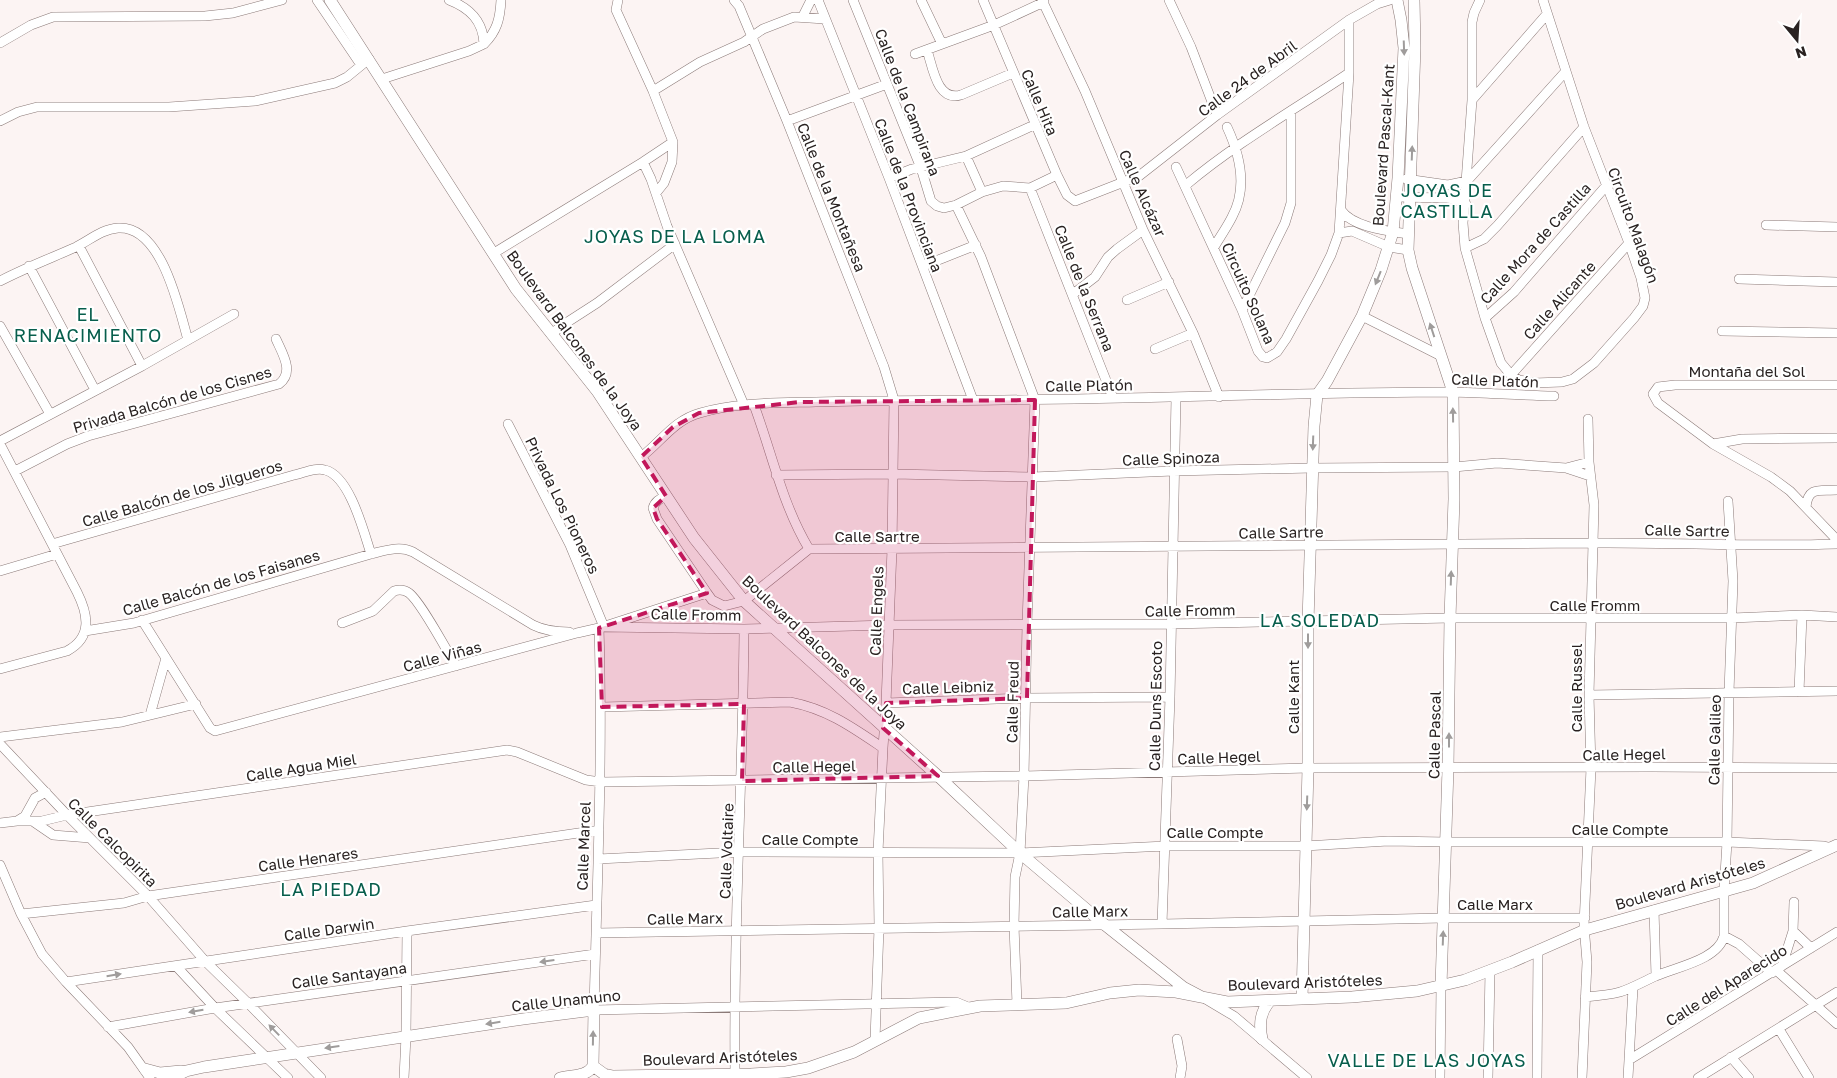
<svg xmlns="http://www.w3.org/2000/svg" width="1837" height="1078" viewBox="0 0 1837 1078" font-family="'Golos Text',sans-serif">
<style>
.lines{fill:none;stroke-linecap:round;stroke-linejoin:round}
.minor-casing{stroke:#8b7a78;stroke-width:10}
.tertiary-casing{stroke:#8b7a78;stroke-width:12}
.minor{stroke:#fff;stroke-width:9}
.tertiary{stroke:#fff;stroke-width:11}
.oneway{fill:#9f9c9b}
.marked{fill:#c2185b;fill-opacity:0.2;stroke:#c2185b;stroke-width:4;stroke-dasharray:10 6;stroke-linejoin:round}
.labels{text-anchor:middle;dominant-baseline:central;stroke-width:4.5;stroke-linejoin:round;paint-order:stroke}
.street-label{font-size:15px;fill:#292221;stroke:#fff}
.quarter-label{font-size:18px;letter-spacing:1px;fill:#075e4c;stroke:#fff}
</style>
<rect width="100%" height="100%" fill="#fcf4f3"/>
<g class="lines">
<g class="minor-casing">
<path id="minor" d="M317,0L361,65
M618,0L616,10L653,91L673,142L672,162L664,183L656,193
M734,0L739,6L787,121L884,367L894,400L892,549L886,703
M818,0L889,178L973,400
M853,0L921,168L931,201L937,206L944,208L956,205L982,192L1003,186L1030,188L1057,175
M921,0L942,44
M983,0L1057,175L1067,195L1075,201L1139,176L1217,115L1349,20L1377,4L1390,0
M1042,0L1085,91L1143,230L1193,333L1219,397
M1169,0L1191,47L1217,115
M1480,0L1474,13L1472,22V100L1463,223L1465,248L1485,318L1501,363L1511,375L1519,380L1534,383L1562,382L1573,379L1594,363L1634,318L1643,306L1645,298L1641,278L1629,243L1584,127L1543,0
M803,16L811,0
M0,43L31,25L53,17L205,16L233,13L282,0
M484,44C497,31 500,19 501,0
M927,50C933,68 937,102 961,95L1013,73
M915,54L994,25L1044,2
M382,79L469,51L484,44C483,21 470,8 449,0
M653,91L700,62L744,42L763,29L794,17L825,19
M1472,100L1547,14
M0,121L18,112L37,107H169L255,101L335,83L347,77L369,59
M787,121L887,84
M966,156L982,192
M643,162L651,179L667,226L744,405
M1176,167L1242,310L1258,351L1263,357L1267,358L1277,352L1286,339L1318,281L1331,255L1339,233L1349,73V20
M889,178L912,169L966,156L1034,125
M1406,179L1448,185L1467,181L1566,71
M1186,185C1236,143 1294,110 1349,73
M1030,188L1113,398
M1397,197L1447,198L1454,199L1466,204
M956,205L981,257L1035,400L1027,624L1024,776L1020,853L1015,877L1014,926L1017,1004
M1341,210C1352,227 1388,231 1408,234
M1766,225L1837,227
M1339,233L1352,231L1389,247L1408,250
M79,246L142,366
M1214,247C1220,237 1227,227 1232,217C1248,188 1240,155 1227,127
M1465,248L1484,239L1497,226L1584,127
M494,253L643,162L673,142
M29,266L95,390
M923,266L976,245
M1739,279L1837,282
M0,281C25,268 51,258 76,247C90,240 102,229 118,228C162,225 179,309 188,340
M1073,294L1095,277L1108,257L1117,249L1143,230
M1127,300L1169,282
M1242,310L1285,223L1291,203V112
M1362,316L1441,356
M1485,318L1514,292L1606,186
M0,326L50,414
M1722,331L1837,333
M551,334L566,323L597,303L675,244
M1155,349L1193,333
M1511,375L1629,243
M1837,385H1675L1658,387L1653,394L1658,403L1713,444L1771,477L1790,491L1837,540
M754,405C772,453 782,504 809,549
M508,424L570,545L604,627L744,629L889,625L1170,624L1450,618H1732L1802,615L1837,617
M0,441L142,366L234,314
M0,444L77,592C88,614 93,637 67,651L0,669
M1713,444L1742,439L1837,438
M641,457C661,442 674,420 700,413C737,402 778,403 816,402C878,400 940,401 1003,400C1152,399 1302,392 1452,392C1486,393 1520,395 1554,396
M1566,468L1589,462
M15,471L67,444L88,436L279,384C295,372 282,353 276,339
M776,475L894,474L1033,477L1173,471L1312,468L1454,467L1497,463L1566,468L1590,476
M666,496C660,499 655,501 653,508L657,519L707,593L712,600L724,606L744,601L809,549C1069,549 1329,547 1589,543C1672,542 1754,547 1837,544
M1806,507C1808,486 1820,491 1837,490
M52,544L294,475C304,473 315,467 325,470C350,476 364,533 371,554
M0,571L57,554
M142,620L210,728L215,731L577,633L599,628L707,593
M342,623L373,611L394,591C400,589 405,590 409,593C421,602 447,651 456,666
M599,628C603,756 597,883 594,1010L956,1002L968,1007
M85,631L134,623L371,554C384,551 400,545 413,552L533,625C545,631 556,632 569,632
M1799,692L1802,615
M1589,695L1837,691
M602,707L790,702C827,709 852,727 883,748L886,703L1027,698L1170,697
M150,715L166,658
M0,737L122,722L196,704
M0,744L67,815L148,896L205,961L248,1003L321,1078
M17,821L25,816L35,798L46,792
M34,822L53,835L90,838
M0,823L17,821H42L67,815L507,750L517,752L586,780L601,782L1024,776L1308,768L1652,767L1837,768
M598,859L739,852L1020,853L1166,846H1305L1388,841L1447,842H1727L1824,846L1832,848
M0,865L21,914L42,954L66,982L128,1047L150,1078
M1654,910L1656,976
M21,914L124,903L148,896L599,830
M1162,924L1170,697L1176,398
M1793,931L1811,948
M596,933L1162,924L1443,918H1585
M1724,936L1739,944L1772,973
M176,966L215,1008L288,1078
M1782,966L1793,931L1794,902
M1776,970L1837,1024
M66,982L407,931L596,905
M1585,997C1597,996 1609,995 1620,992C1633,988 1644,981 1656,976C1676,967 1718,960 1724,936V891L1727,842L1729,692L1733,581L1728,501
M1207,1000L1234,1016L1307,1078
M108,1027L215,1008L595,954
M1779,1029L1809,1078
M1177,1039L1182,1066L1180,1078
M875,1040L879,928L878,852L883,748
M1731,1057L1749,1078
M1629,1060L1837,932
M735,1074C733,926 743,777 744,629
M404,1078L406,1036L407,931
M1440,1078L1441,986
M1488,1078L1490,970
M1537,1078L1538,950
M1582,1078L1587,962L1584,925L1591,768L1589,695L1594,505L1589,462L1588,419
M1628,1078L1633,988
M1698,1078L1837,992"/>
</g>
<g class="tertiary-casing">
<path id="tertiary" d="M330,0L516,289L597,391L694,538L744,601L938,776L1020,853L1105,925L1183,987L1202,997
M1414,0L1415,47L1408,250L1412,268L1453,392L1454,499L1450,618L1448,768L1441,986
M1302,999L1308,768V622L1314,426L1317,395L1327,381L1362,316L1381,270L1393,232L1398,178L1404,48L1401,20L1397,0
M1262,1039C1259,1024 1260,1012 1270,1001
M593,1066L604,1074L613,1076L751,1074L786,1072L808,1068L854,1052L919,1018L980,1006L1066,1003L1110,993L1139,990L1176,992L1227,1002L1352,997L1417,991L1465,980L1512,962L1585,930L1753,883L1837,845
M145,1069L160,1073L181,1071
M172,1078L186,1071L204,1067L523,1019L594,1010L593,1066
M560,1078C571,1075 587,1077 593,1066"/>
</g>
<use href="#minor" class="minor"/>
<use href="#tertiary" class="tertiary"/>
</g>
<defs><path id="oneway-solid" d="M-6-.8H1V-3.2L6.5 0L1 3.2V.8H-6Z" transform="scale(1.25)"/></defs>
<g class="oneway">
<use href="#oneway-solid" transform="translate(1404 48) rotate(88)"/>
<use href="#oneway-solid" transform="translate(1412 153) rotate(-88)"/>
<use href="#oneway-solid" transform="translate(1378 278) rotate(112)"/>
<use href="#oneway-solid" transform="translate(1432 330) rotate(-108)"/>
<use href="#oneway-solid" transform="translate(1453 415) rotate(-91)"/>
<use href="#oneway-solid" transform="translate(1313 443) rotate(92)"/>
<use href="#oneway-solid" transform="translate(1451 578) rotate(-88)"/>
<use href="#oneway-solid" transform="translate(1308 641) rotate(90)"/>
<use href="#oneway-solid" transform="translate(1449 740) rotate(-90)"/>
<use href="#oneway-solid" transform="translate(1307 803) rotate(92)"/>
<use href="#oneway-solid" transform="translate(1443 938) rotate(-88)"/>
<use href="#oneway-solid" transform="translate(547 961) rotate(172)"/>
<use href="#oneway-solid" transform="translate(114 975) rotate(-9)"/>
<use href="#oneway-solid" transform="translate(196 1011) rotate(170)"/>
<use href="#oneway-solid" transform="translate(493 1023) rotate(171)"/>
<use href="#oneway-solid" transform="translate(274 1030) rotate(-134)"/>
<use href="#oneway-solid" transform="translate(593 1038) rotate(-89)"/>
<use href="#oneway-solid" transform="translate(332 1047) rotate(172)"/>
</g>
<path class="marked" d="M1035,400L1027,698L886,703L883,728L938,776L742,781L744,704L602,707L599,628L707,593L657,519L653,508L666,496L641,457L673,427L699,413L800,402Z"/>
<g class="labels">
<g class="street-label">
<text transform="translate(1247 78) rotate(-36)">Calle 24 de Abril</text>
<text transform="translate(908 102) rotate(69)">Calle de la Campirana</text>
<text transform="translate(1040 102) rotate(67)">Calle Hita</text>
<text transform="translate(1383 145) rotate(-86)">Boulevard Pascal-Kant</text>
<text transform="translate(1143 193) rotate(66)">Calle Alcázar</text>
<text transform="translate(909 195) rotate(69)">Calle de la Provinciana</text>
<text transform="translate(832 197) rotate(68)">Calle de la Montañesa</text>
<text transform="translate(1634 225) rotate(70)">Circuito Malagón</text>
<text transform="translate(1535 243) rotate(-48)">Calle Mora de Castilla</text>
<text transform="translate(1085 288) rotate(68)">Calle de la Serrana</text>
<text transform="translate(1249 293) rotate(66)">Circuito Solana</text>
<text transform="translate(1559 300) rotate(-48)">Calle Alicante</text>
<text transform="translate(575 340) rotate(54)">Boulevard Balcones de la Joya</text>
<text x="1747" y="371">Montaña del Sol</text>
<text transform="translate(1495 380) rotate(2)">Calle Platón</text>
<text transform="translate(1089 385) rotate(-1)">Calle Platón</text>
<text transform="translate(172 399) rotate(-16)">Privada Balcón de los Cisnes</text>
<text transform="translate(1171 458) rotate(-2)">Calle Spinoza</text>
<text transform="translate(182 493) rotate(-16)">Calle Balcón de los Jilgueros</text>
<text transform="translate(563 505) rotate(64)">Privada Los Pioneros</text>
<text transform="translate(1687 530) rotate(1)">Calle Sartre</text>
<text transform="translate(1281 532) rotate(-1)">Calle Sartre</text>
<text x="877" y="536">Calle Sartre</text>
<text transform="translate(221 582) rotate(-16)">Calle Balcón de los Faisanes</text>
<text x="1595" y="605">Calle Fromm</text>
<text transform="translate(1190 610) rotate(-1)">Calle Fromm</text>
<text transform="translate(876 611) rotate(-88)">Calle Engels</text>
<text transform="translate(696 614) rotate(1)">Calle Fromm</text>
<text transform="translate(825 652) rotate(43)">Boulevard Balcones de la Joya</text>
<text transform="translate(442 656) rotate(-15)">Calle Viñas</text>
<text transform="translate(948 687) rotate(-2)">Calle Leibniz</text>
<text transform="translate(1576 688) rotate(-90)">Calle Russel</text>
<text transform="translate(1293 697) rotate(-90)">Calle Kant</text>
<text transform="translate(1012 702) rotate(-89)">Calle Freud</text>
<text transform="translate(1155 706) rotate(-89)">Calle Duns Escoto</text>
<text transform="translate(1434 735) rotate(-89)">Calle Pascal</text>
<text transform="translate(1714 740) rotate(-89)">Calle Galileo</text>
<text transform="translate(1624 754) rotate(-1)">Calle Hegel</text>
<text transform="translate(1219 757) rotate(-2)">Calle Hegel</text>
<text transform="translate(814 766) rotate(-1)">Calle Hegel</text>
<text transform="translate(301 767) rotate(-9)">Calle Agua Miel</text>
<text x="1620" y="829">Calle Compte</text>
<text x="1215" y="832">Calle Compte</text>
<text x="810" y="839">Calle Compte</text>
<text transform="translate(113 842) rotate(45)">Calle Calcopirita</text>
<text transform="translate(583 846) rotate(-88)">Calle Marcel</text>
<text transform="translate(726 851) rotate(-88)">Calle Voltaire</text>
<text transform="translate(308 859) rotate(-8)">Calle Henares</text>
<text transform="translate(1690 883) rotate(-16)">Boulevard Aristóteles</text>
<text x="1495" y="904">Calle Marx</text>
<text transform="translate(1090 911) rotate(-1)">Calle Marx</text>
<text transform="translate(685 918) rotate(-1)">Calle Marx</text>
<text transform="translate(329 929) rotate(-8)">Calle Darwin</text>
<text transform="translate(349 975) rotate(-8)">Calle Santayana</text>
<text transform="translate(1305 982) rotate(-2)">Boulevard Aristóteles</text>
<text transform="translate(1726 985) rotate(-32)">Calle del Aparecido</text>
<text transform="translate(566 1000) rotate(-6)">Calle Unamuno</text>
<text transform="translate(720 1057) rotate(-2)">Boulevard Aristóteles</text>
</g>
<g class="quarter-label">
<text x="1447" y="190">JOYAS DE<tspan x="1447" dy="21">CASTILLA</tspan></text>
<text x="675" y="236">JOYAS DE LA LOMA</text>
<text x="88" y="314">EL<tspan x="88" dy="21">RENACIMIENTO</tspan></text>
<text x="1320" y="620">LA SOLEDAD</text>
<text x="331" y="889">LA PIEDAD</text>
<text x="1427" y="1060">VALLE DE LAS JOYAS</text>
</g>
</g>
<g transform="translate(1797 40) rotate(162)" stroke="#ffffff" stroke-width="4" paint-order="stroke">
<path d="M0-4L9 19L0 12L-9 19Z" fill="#292221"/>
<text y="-8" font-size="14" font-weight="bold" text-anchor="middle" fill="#292221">N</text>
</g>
</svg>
